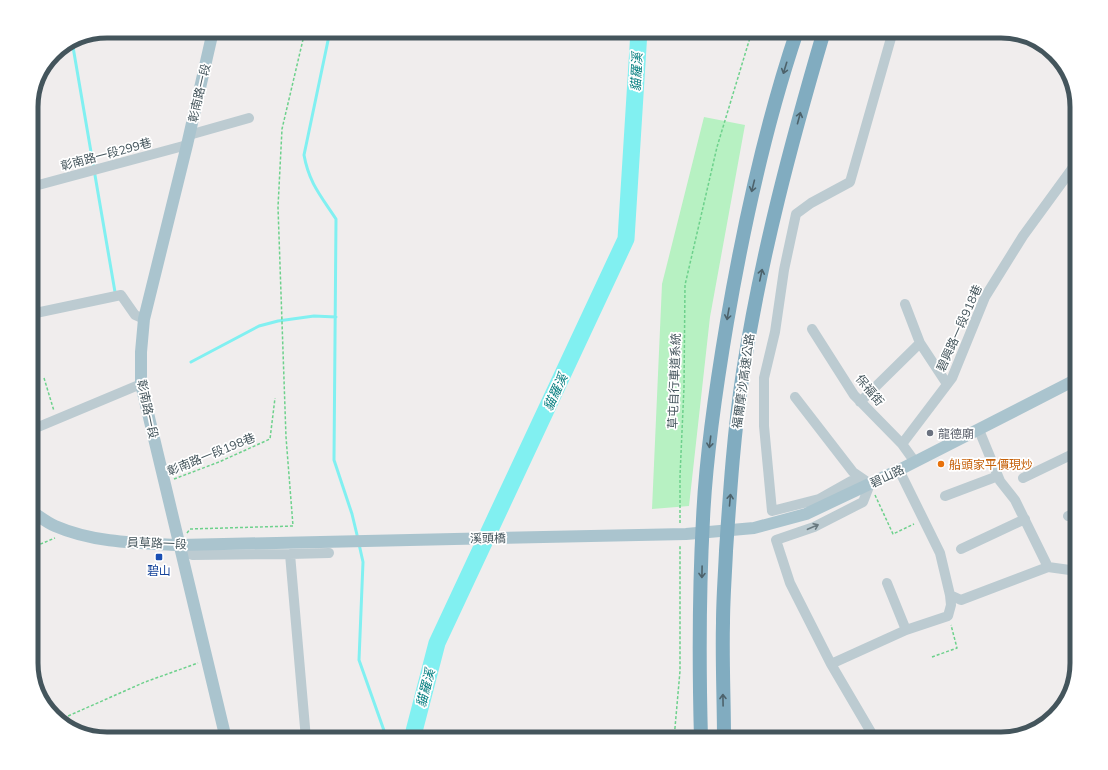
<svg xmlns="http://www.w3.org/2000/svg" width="1108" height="770" viewBox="0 0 1108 770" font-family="Mulish,'Noto Sans TC',sans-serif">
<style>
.green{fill:#b7f1c2}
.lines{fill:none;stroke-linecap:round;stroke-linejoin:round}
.stream{stroke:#81f0f1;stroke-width:3}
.river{stroke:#81f0f1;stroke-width:17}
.path{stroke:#6dd18c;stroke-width:1.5;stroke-dasharray:3 2;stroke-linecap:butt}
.minor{stroke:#bccbd1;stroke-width:10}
.major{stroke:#aac4ce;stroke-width:12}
.highway{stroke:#81acc0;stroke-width:14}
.oneway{stroke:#4d626b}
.oneway2{stroke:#68787f}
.worship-dot{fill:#6b7280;stroke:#fff;stroke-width:1.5}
.food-dot{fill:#e8710a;stroke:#fff;stroke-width:1.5}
.transit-dot{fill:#1a4fb4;stroke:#fff;stroke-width:1.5}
.labels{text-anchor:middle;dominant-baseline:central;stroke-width:3.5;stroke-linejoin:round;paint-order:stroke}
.street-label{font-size:12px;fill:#44555c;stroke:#fff}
.worship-label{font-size:12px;fill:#5b616d;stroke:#fff;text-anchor:start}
.food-label{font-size:12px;fill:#c56008;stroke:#fff;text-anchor:start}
.transit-label{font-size:12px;fill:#164399;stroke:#fff}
.water-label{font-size:13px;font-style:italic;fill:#077f80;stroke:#fff}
.rim{fill:none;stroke:#44555c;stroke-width:5}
</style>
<rect width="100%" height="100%" fill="#f0eded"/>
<path class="green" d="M704,117L745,125L710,317L689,506L652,509L662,284Z"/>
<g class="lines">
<path class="stream" d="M330,31L304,155C309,183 321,196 336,219L334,460L352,514L358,539
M72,41L115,292
M191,362L259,326L278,321L314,316L336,317
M359,544L363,562L359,660L387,739"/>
<path class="river" d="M412,739L437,643L626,239L639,31"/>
<path class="path" d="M44,378L54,411
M174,479L219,462L270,439L275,398
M875,495L893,534L914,524
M680,523V476L684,387L685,285L717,147L752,31
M187,533L190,529L293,526L286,437L278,207L282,129L305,31
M31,548L55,538
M932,657L957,648L951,625
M59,720L145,682L198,663
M674,739L680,671V545"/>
<path class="minor" d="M189,135L249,118
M31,187L187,145
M905,304L920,343L947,384
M31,314L121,295L135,315L144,319
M812,329L854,395L902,444L915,462
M1073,381L1077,390
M795,397L853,472L869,483
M860,402L920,343
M31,430L141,384
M979,430L1000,481L1015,500L1048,567
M902,444L952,378L985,297L1023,236L1077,162
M899,470L940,553L950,595L961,600L1048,567L1077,571
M1023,478L1077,452
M870,484L851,481L819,499L772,511L764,426V378L775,332L784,270L796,214L811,203L850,182L893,31
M870,484L863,502L814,527L776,540L790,583L831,664L875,739
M945,496L998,476
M1068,516L1077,512
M180,545L192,555L290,554L306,739
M961,549L1025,519
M290,554L329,553
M887,583L906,630
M831,664L906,630L948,616L951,605L950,595"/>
<path class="major" d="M213,31L187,145L144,319L141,352V384L226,739
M31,511C39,516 46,522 55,526C94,543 137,543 180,545L686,534L754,528L806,514L899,470L1077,379"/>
<path class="highway" d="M701,739C699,666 699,592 703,519C706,453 716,387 727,322C744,223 765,126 797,31
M724,739C724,700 722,662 723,623C723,599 725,575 726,551C730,491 734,431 743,372C761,256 791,143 824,31"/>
</g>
<defs><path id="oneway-shaft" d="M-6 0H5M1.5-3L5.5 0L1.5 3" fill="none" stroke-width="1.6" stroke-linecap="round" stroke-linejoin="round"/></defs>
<g class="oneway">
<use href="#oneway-shaft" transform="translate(785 68) rotate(107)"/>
<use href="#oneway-shaft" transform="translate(799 118) rotate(-75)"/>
<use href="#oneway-shaft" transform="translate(753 186) rotate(104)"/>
<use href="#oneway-shaft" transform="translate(761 275) rotate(-78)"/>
<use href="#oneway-shaft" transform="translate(728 314) rotate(100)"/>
<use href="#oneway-shaft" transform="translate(710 442) rotate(97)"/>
<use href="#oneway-shaft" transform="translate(730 500) rotate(-85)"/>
<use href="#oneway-shaft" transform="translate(702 572) rotate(91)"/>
<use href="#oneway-shaft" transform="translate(723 700) rotate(-91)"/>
</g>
<use class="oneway2" href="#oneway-shaft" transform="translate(813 527) rotate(-23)"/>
<circle class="worship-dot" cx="930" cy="433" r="4"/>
<circle class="food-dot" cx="941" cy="464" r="4"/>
<rect class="transit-dot" x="155" y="553" width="8" height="8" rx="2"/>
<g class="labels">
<g class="street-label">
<text transform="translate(199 93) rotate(-77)">彰南路一段</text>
<text transform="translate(106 154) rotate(-15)">彰南路一段299巷</text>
<text transform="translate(959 328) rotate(-66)">碧興路一段918巷</text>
<text transform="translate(674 381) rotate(-88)">草屯自行車道系統</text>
<text transform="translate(743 381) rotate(-82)">福爾摩沙高速公路</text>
<text transform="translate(870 390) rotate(50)">保福街</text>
<text transform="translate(148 409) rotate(78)">彰南路一段</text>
<text transform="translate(211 454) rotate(-22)">彰南路一段198巷</text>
<text transform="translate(887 476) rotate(-25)">碧山路</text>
<text transform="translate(488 538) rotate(-1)">溪頭橋</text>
<text transform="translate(157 543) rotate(2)">員草路一段</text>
</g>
<g class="worship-label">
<text x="938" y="433">龍德廟</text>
</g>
<g class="food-label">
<text x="949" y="464">船頭家平價現炒</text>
</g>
<g class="transit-label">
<text x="159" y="570">碧山</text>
</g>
<g class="water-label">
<text transform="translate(636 72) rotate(-87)">貓羅溪</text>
<text transform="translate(555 392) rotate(-65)">貓羅溪</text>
<text transform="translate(425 688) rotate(-75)">貓羅溪</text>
</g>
</g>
<path d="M0 0H1108V770H0ZM107 38H1001A69 69 0 0 1 1070 107V663A69 69 0 0 1 1001 732H107A69 69 0 0 1 38 663V107A69 69 0 0 1 107 38Z" fill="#fff" fill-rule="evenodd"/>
<path class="rim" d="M107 38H1001A69 69 0 0 1 1070 107V663A69 69 0 0 1 1001 732H107A69 69 0 0 1 38 663V107A69 69 0 0 1 107 38Z"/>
</svg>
